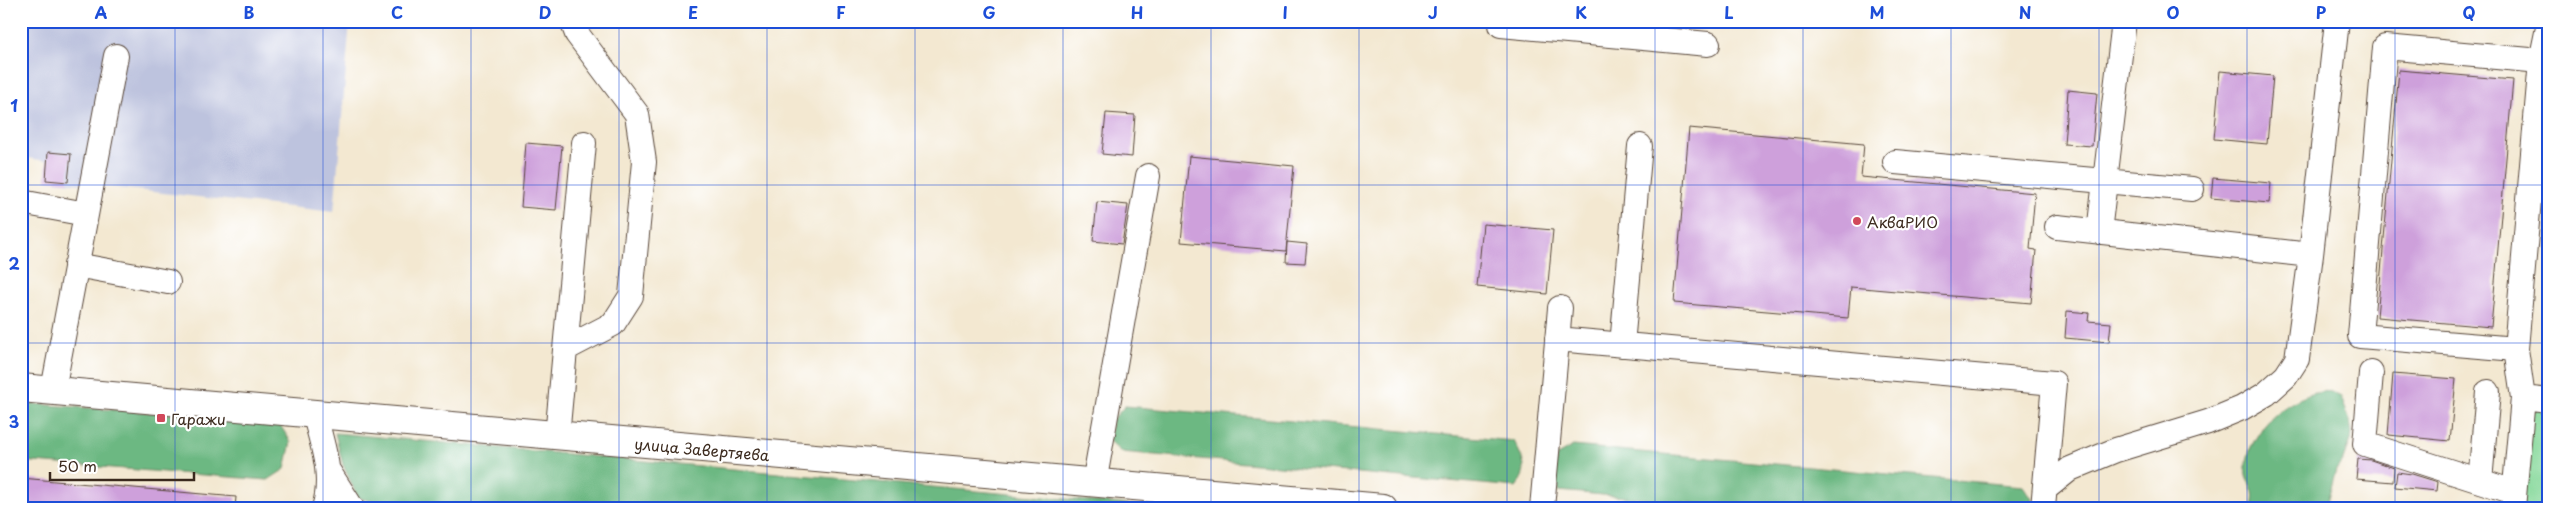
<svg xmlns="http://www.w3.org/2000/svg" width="2570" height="529" viewBox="0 0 2570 529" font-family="'Playpen Sans',sans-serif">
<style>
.industrial{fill:#bdc3de}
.green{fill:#85d89a;stroke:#60815c}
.forest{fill:#6cb882;stroke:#547150}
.building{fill:#cea0db}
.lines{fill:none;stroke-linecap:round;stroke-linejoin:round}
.minor-casing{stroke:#574639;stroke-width:26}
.major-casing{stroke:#574639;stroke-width:30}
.minor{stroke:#fff;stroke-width:24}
.major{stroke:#fff;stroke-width:28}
.grid{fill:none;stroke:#1d4ed8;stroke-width:1;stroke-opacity:0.55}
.poi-dot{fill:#d1495b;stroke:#fff;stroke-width:2}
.labels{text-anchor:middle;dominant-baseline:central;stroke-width:4.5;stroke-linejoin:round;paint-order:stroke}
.poi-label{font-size:15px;fill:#3b2a1e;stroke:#fff;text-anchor:start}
.street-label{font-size:15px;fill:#3b2a1e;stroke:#fff}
.neatline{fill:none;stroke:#1d4ed8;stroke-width:2}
.grid-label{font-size:16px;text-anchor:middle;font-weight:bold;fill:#1d4ed8}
</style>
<rect width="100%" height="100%" fill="#fff"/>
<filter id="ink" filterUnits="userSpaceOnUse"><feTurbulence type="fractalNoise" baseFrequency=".02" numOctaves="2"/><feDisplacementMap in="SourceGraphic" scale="10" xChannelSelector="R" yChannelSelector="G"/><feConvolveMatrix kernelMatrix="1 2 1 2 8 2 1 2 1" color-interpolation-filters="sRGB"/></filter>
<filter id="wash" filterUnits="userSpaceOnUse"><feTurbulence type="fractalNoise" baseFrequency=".0096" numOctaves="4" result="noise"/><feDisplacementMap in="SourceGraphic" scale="20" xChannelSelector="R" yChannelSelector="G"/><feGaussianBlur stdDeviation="1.12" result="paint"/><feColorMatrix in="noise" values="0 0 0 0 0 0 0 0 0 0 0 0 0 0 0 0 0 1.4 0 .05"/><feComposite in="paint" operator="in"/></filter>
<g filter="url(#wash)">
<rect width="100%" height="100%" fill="#f3e8d1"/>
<path class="industrial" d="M21,21H350L334,212L46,180L47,161L21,157Z"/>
<path class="green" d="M2542,407H2549V508H2520L2532,412Z"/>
<path class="forest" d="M2329,391L2341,397L2350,421L2352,434L2343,460L2336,470L2325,508H2252C2253,503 2254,496 2253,492C2250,481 2244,480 2246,467C2250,428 2291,393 2329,391Z
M21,403L278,422L291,442L285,469L268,480L21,461Z
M1125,406L1514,441C1523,460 1530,469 1516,487L1121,452L1109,441L1112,420Z
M335,433L1165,508H405L358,498L343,465Z
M1573,446L2023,486L2033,500L2032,508H1746L1559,491L1554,473L1557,455Z"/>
<g id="blocks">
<path class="building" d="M2399,70L2513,80L2491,327L2377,317Z
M2220,71L2273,76L2267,144L2214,139Z
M2068,90L2097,93L2092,146L2064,144Z
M1106,113L1135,115L1132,157L1102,154Z
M1689,128L1864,144L1861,177L2035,193L2030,249L2036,250L2031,303L1851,287L1848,318L1674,303Z
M526,143L562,146L556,210L521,207Z
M48,152L71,154L68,182L46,180Z
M1189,156L1294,166L1286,251L1181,242Z
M2213,178L2271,183L2269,203L2211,198Z
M1097,202L1128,205L1122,244L1093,241Z
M1483,224L1553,230L1547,294L1477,287Z
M1287,242L1307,244L1305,263L1286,262Z
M2067,311L2089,313L2088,321L2111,323L2109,342L2065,338Z
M2393,374L2456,379L2450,441L2388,435Z
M2358,459L2371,460L2394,468L2393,482L2356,479Z
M2397,472L2412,474L2438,482L2437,491L2395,487Z
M21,478L236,497L235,508H48L21,505Z"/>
</g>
</g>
<g filter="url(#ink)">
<use href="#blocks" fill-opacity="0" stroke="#574639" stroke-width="1"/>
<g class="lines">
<g class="minor-casing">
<path id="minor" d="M1501,21V25L1708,44
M1895,162L2192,189
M21,202L86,214
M2057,227L2311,255
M2099,232L2124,21
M76,265L168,282
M1557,339L2054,383L2043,508
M1622,345L1640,146
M565,349L613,324L631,296L644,162L637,114L577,34L572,21
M2516,349L2360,336L2385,47L2541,61
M2371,373L2365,444L2514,492
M53,390L116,56
M2523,398L2516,349L2541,61L2549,23
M315,416C323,447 334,477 324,508
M557,437L584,143
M329,472L352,508
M2480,481L2488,392
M1094,484L1148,176
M2045,489L2070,469L2116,450L2208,422L2242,408L2266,394L2286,376L2297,359L2311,255L2337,21
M1542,508L1560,308
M2513,508L2523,398L2549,401"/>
</g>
<g class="major-casing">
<path id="major" d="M21,388L1383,508"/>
</g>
<use href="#minor" class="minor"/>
<use href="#major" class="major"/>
</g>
</g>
<path class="grid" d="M175,21V508M323,21V508M471,21V508M619,21V508M767,21V508M915,21V508M1063,21V508M1211,21V508M1359,21V508M1507,21V508M1655,21V508M1803,21V508M1951,21V508M2099,21V508M2247,21V508M2395,21V508M21,185H2549M21,343H2549"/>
<g class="poi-dot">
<circle cx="1857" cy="221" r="5"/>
<rect x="156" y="413" width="10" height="10" rx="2.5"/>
</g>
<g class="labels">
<g class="poi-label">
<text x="1867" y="221">АкваРИО</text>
<text x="171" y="418">Гаражи</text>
</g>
<g class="street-label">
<text transform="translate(702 449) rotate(5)">улица Завертяева</text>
</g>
</g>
<rect width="2570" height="529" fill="none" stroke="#fff" stroke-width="55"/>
<path d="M50 472v8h144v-8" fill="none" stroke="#3b2a1e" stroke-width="2.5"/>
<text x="58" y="472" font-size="15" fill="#3b2a1e" stroke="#ffffff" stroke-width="4" paint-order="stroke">50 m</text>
<rect x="28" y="28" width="2514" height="474" class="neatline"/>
<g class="grid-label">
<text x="101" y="19">A</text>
<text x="249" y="19">B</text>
<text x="397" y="19">C</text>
<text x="545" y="19">D</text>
<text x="693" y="19">E</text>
<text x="841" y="19">F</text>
<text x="989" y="19">G</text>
<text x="1137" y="19">H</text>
<text x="1285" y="19">I</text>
<text x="1433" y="19">J</text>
<text x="1581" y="19">K</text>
<text x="1729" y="19">L</text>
<text x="1877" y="19">M</text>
<text x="2025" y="19">N</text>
<text x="2173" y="19">O</text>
<text x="2321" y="19">P</text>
<text x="2469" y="19">Q</text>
<text x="14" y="112">1</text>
<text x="14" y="270">2</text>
<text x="14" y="428">3</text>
</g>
</svg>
